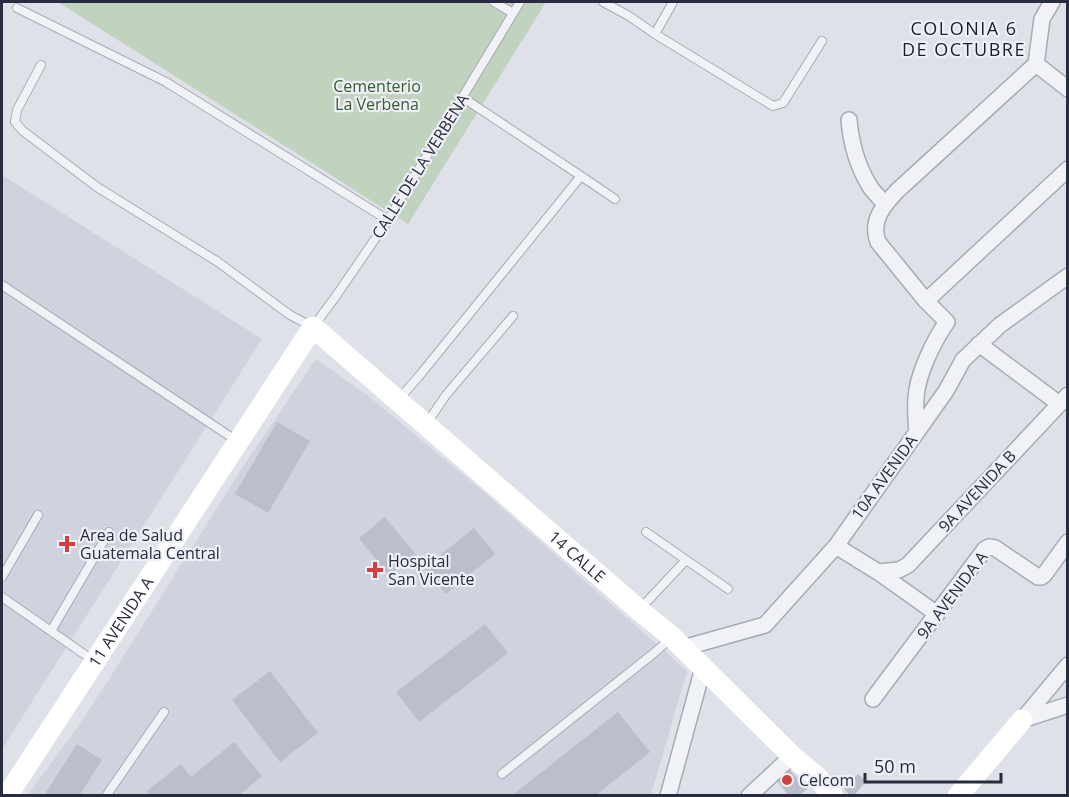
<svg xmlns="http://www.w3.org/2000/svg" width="1069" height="797" viewBox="0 0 1069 797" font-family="'Open Sans',sans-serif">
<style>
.built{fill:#d0d3dd}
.green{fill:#c1d2bf}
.building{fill:#bcbfcb}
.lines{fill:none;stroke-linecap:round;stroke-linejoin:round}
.lane-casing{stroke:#a7abb5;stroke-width:10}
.street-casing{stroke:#a7abb5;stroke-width:18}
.lane{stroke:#f1f2f6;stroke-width:8}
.street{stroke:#f1f2f6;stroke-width:15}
.secondary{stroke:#fff;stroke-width:21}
.poi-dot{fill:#d04140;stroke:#eef0f6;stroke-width:2}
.labels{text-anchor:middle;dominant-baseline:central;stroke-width:4.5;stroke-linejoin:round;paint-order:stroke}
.park-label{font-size:16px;fill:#365b34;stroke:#eef0f6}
.street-label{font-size:16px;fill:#272c3f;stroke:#eef0f6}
.poi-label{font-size:16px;fill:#272c3f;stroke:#eef0f6;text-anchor:start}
.neighbourhood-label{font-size:18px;letter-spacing:1.5px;fill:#1a1e30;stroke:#eef0f6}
</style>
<rect width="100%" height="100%" fill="#dee1e8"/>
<path class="built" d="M2,175L262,339L2,749Z
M316,359L371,398L485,493L687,671L651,795L27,796L77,728L109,679L246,462Z"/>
<path class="green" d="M58,2H546L408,224Z"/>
<path class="building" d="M277,422L310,441L268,513L235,494Z
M385,517L416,555L389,576L359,538Z
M474,528L495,554L446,594L424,568Z
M485,624L508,653L419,722L396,692Z
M270,671L318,733L280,762L232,700Z
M618,712L650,752L595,796H511Z
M234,742L262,776L238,796H150L147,791L181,764L191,777Z
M77,744L102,760L79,796H48L45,794Z
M790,770L807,789L799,796H789L777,781Z
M858,774L866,781L854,796H851L844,789Z"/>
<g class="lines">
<g class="lane-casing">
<path id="lane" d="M494,2L513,13
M603,2L629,16L655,34L673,2
M17,8L166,82L388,220
M655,34L773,106L783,103L822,41
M41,65L17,110L15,122L23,131L97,187L218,262L290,315L313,327L336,296L388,220L520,2
M462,97L581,176
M2,285L237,441
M399,399L420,375L581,176L615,199
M427,423L446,395L513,316
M646,532L728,589
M2,577L38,515
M2,597L94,661
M640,609L686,560
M51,631L109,532
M502,774L654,653L671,638
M106,796L164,712"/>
</g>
<g class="street-casing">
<path id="street" d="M1036,64L1068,89
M849,120C851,143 857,165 869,185C873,192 880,198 885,204
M926,301L1068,169
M979,344L1058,403
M917,432C916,420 915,409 916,398C917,375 934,340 947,322L926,301L878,242C870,221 883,206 897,191L1036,64L1042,19L1052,2
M836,546L878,572L937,614
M878,572L899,570L908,565L1068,395
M683,648L765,625L836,546L946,391L963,360L1000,325L1068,276
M873,699L985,549L989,547L995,548L1038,577H1041L1044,575L1068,542
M1022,720L1068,665
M1022,720L1068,705
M668,796L703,668
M749,796L792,756"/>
</g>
<use href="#lane" class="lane"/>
<use href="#street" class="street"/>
<g class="secondary">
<path id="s1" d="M7,796L313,327L639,610L672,637L792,756L817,777L833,796"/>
<path d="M958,796L1022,720"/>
</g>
</g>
<g class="poi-dot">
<path d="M64 535h6v6h6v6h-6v6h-6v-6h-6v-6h6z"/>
<path d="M372 561h6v6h6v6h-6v6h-6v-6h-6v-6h6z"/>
<circle cx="787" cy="780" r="6"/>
</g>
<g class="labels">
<g class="park-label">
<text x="377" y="86">Cementerio<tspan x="377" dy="18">La Verbena</tspan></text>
</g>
<g class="street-label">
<text transform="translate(420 166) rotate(-58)">CALLE DE LA VERBENA</text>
<text transform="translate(884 477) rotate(-54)">10A AVENIDA</text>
<text transform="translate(977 491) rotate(-47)">9A AVENIDA B</text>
<text stroke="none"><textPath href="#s1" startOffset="910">14 CALLE</textPath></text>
<text transform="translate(952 595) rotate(-53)">9A AVENIDA A</text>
<text stroke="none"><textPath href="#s1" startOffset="208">11 AVENIDA A</textPath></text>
</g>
<g class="poi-label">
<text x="80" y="535">Area de Salud<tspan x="80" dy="18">Guatemala Central</tspan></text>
<text x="388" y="561">Hospital<tspan x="388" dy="18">San Vicente</tspan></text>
<text x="799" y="780">Celcom</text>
</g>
<g class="neighbourhood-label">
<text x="964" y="28">COLONIA 6<tspan x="964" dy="21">DE OCTUBRE</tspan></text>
</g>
</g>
<rect width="1069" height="797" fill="none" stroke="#272c3f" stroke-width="6"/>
<path d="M865 773v9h136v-9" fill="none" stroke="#272c3f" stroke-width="3"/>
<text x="874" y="773" font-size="18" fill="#272c3f" stroke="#eef0f6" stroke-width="4.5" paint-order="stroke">50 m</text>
</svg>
